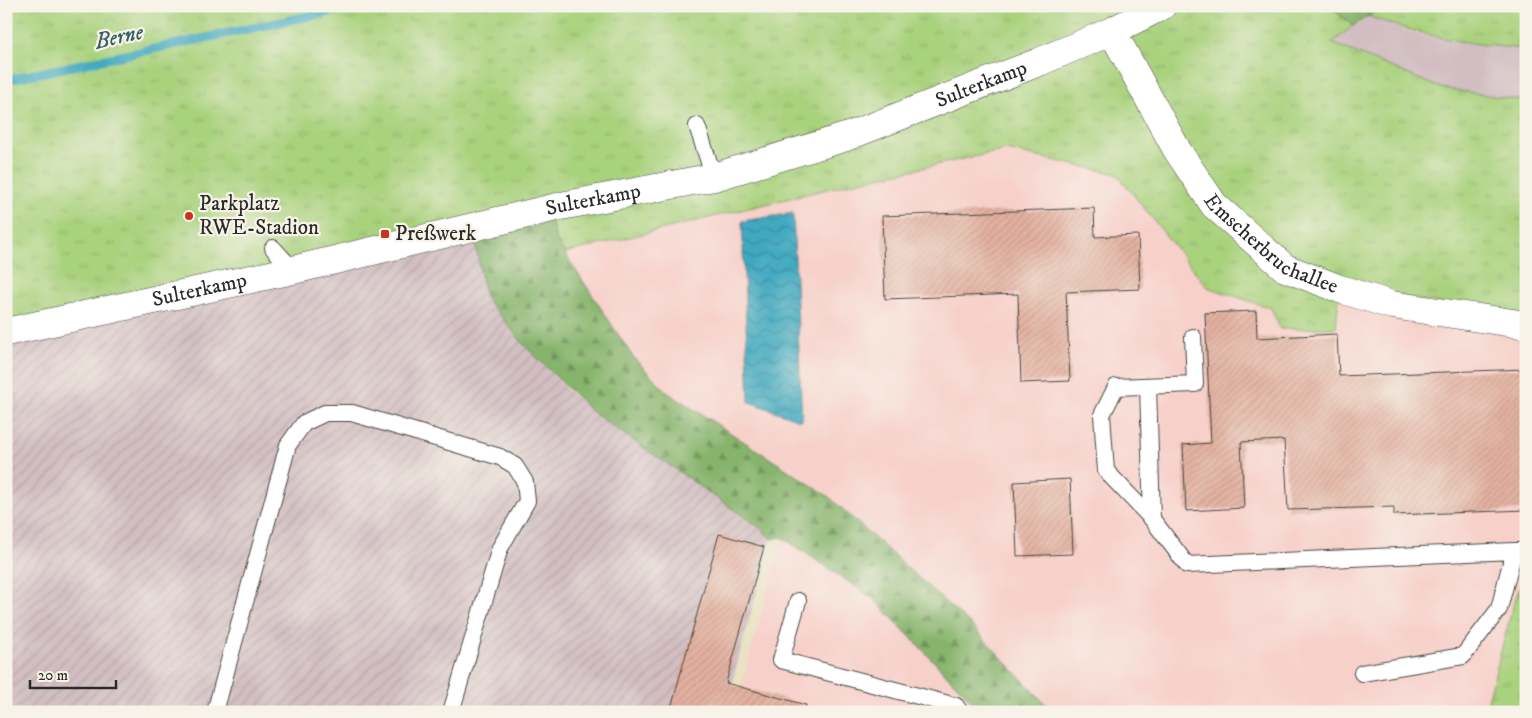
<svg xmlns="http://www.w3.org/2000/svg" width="1532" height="718" viewBox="0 0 1532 718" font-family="'IM FELL DW Pica',serif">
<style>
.built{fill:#f7d0ca}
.industrial{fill:url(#industrial-furrows)}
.railway{fill:#d2bec2}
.grass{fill:url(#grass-tufts);stroke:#6a7e54}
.forest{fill:url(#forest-firs);stroke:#58704c}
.water{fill:url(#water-waves);stroke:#366a76}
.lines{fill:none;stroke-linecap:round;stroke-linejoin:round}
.stream{stroke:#40a9c0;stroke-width:9}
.building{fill:url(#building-hatch)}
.service-casing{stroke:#484742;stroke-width:18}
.minor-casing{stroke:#484742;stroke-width:29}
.tertiary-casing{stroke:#484742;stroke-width:29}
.service{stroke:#fff;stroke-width:16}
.minor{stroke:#fff;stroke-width:28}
.tertiary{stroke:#fff;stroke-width:28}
.poi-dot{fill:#c8321e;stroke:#f7f3e8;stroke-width:2}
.labels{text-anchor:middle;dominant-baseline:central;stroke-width:4.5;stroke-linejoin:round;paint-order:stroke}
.street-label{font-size:21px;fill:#2b2b2b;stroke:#f7f3e8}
.poi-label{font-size:21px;fill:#2b2b2b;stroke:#f7f3e8;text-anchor:start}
.water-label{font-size:22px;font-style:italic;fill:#335d67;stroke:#f7f3e8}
</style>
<defs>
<pattern id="industrial-furrows" width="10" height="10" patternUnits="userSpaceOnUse" patternTransform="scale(1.25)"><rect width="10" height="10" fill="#d2bec2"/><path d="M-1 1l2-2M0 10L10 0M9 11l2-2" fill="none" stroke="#b4a3a7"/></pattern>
<pattern id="grass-tufts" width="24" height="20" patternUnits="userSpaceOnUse" patternTransform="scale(1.25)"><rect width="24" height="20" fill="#a9d27d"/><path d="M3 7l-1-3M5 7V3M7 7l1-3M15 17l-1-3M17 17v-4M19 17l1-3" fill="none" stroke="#92b46c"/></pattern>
<pattern id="forest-firs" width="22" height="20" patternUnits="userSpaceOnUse" patternTransform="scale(1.25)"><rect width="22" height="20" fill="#86b46c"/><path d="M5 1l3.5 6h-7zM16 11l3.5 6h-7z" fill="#6e9359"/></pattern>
<pattern id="water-waves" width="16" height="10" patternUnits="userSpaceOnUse" patternTransform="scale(1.25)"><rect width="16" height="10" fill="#40a9c0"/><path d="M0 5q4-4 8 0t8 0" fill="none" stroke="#368a9c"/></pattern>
<pattern id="building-hatch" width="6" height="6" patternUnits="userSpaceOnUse" patternTransform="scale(1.25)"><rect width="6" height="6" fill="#e3b1a0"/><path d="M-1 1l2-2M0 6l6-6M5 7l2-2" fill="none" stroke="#c3988a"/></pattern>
</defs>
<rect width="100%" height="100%" fill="#f7f3e8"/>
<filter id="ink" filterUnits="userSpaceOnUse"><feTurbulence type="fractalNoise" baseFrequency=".02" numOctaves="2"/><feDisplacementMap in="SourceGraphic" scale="10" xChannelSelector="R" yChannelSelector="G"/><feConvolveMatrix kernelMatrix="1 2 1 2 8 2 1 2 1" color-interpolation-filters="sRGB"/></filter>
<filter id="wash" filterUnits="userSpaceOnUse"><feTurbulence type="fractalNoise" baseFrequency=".0096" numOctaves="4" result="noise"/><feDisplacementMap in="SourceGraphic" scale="20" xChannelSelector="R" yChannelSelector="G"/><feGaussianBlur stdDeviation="1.12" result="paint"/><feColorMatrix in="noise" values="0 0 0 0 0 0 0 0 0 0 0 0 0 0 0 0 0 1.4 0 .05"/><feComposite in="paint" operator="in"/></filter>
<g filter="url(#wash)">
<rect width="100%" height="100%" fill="#e9e3c3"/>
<path class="built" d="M1006,150L1117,174L1207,287L1271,308L1339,294L1526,331V570L1513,606L1485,712H1053L972,626L828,496L667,392L633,357L565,253L860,181Z
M782,537L874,599L982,712H734Z"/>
<path class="industrial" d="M473,230L525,346L571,394L592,412L762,529L771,539L724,712H6V335Z"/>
<path class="railway" d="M1368,16L1414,33L1469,44L1526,48V101L1441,88L1331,43Z"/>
<path class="grass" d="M6,6H1154L846,134L6,331Z
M1172,6H1329L1353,26L1332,43L1441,88L1526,101V317L1390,295L1287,260L1218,200L1120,33Z
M1383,6H1526V49C1466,44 1425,37 1368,16Z
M1110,36L1209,206L1339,294L1336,328L1280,329L1271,308L1207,287L1117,174L1006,150L860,181L565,253L556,240L549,212L618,200Z
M1526,570V681L1518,712H1485L1513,606Z"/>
<path class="forest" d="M1329,6H1383L1353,26Z
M549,212L556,240L633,357L667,392L828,496L972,626L1053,712H982L874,599L782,537L771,539L762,529L592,412L525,346L485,297L473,230Z"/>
<path class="water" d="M793,213L802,421L749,402L742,221Z"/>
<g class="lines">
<path class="stream" d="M6,80L357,6"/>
</g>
<g id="blocks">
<path class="building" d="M1094,208L1095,237L1138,235L1140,289L1066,292L1070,381L1021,383L1018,294L885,299L882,216Z
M1256,311L1257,338L1337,334L1339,376L1526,369V510L1394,515V507L1288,510L1284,440L1241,442L1244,508L1186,511L1183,445L1211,443L1205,313Z
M1070,479L1073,554L1017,556L1014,482Z
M719,534L764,547L726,683L806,705L805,712H670Z"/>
</g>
</g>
<g filter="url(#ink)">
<use href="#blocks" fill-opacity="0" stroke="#484742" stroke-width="1"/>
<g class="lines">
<g class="service-casing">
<path id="service" d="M697,126L714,177
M273,248L293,270
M1193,337L1195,384L1116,387L1102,415L1106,471L1152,519L1187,565L1514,551
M1148,386L1152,519
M798,601L781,660L956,706L960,712
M1362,673L1463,656L1499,609L1514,551H1526
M215,712L288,445L304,423L325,413H352L500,457L515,466L525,482L527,501L500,548L451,712"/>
</g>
<g class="minor-casing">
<g id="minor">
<path id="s1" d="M1112,31L1177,150L1214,205L1285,268L1340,289L1392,305L1526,325"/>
</g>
</g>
<g class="tertiary-casing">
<g id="tertiary">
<path id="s2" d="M6,332L293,270L561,206L714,177L846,137L1039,62L1112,31L1162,6"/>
</g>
</g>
<use href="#service" class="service"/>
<use href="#minor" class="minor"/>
<use href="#tertiary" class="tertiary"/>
</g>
</g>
<g class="poi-dot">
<circle cx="189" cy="216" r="5"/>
<rect x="380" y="229" width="10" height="10" rx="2.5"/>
</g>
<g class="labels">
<g class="street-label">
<text stroke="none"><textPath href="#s2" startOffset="1008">Sulterkamp</textPath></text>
<text stroke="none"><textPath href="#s2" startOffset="602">Sulterkamp</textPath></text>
<text stroke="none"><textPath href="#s1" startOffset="272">Emscherbruchallee</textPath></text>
<text stroke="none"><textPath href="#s2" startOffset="198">Sulterkamp</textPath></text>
</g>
<g class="poi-label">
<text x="199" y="204">Parkplatz<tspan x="199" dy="24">RWE-Stadion</tspan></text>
<text x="395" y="234">Preßwerk</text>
</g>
<g class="water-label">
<text transform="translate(119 37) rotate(-12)">Berne</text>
</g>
</g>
<rect width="1532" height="718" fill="none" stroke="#f7f3e8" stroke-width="25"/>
<path d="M30 680v8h86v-8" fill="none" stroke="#2b2b2b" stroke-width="2.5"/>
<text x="38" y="680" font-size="15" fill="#2b2b2b" stroke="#f7f3e8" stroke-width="4" paint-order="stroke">20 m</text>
</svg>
